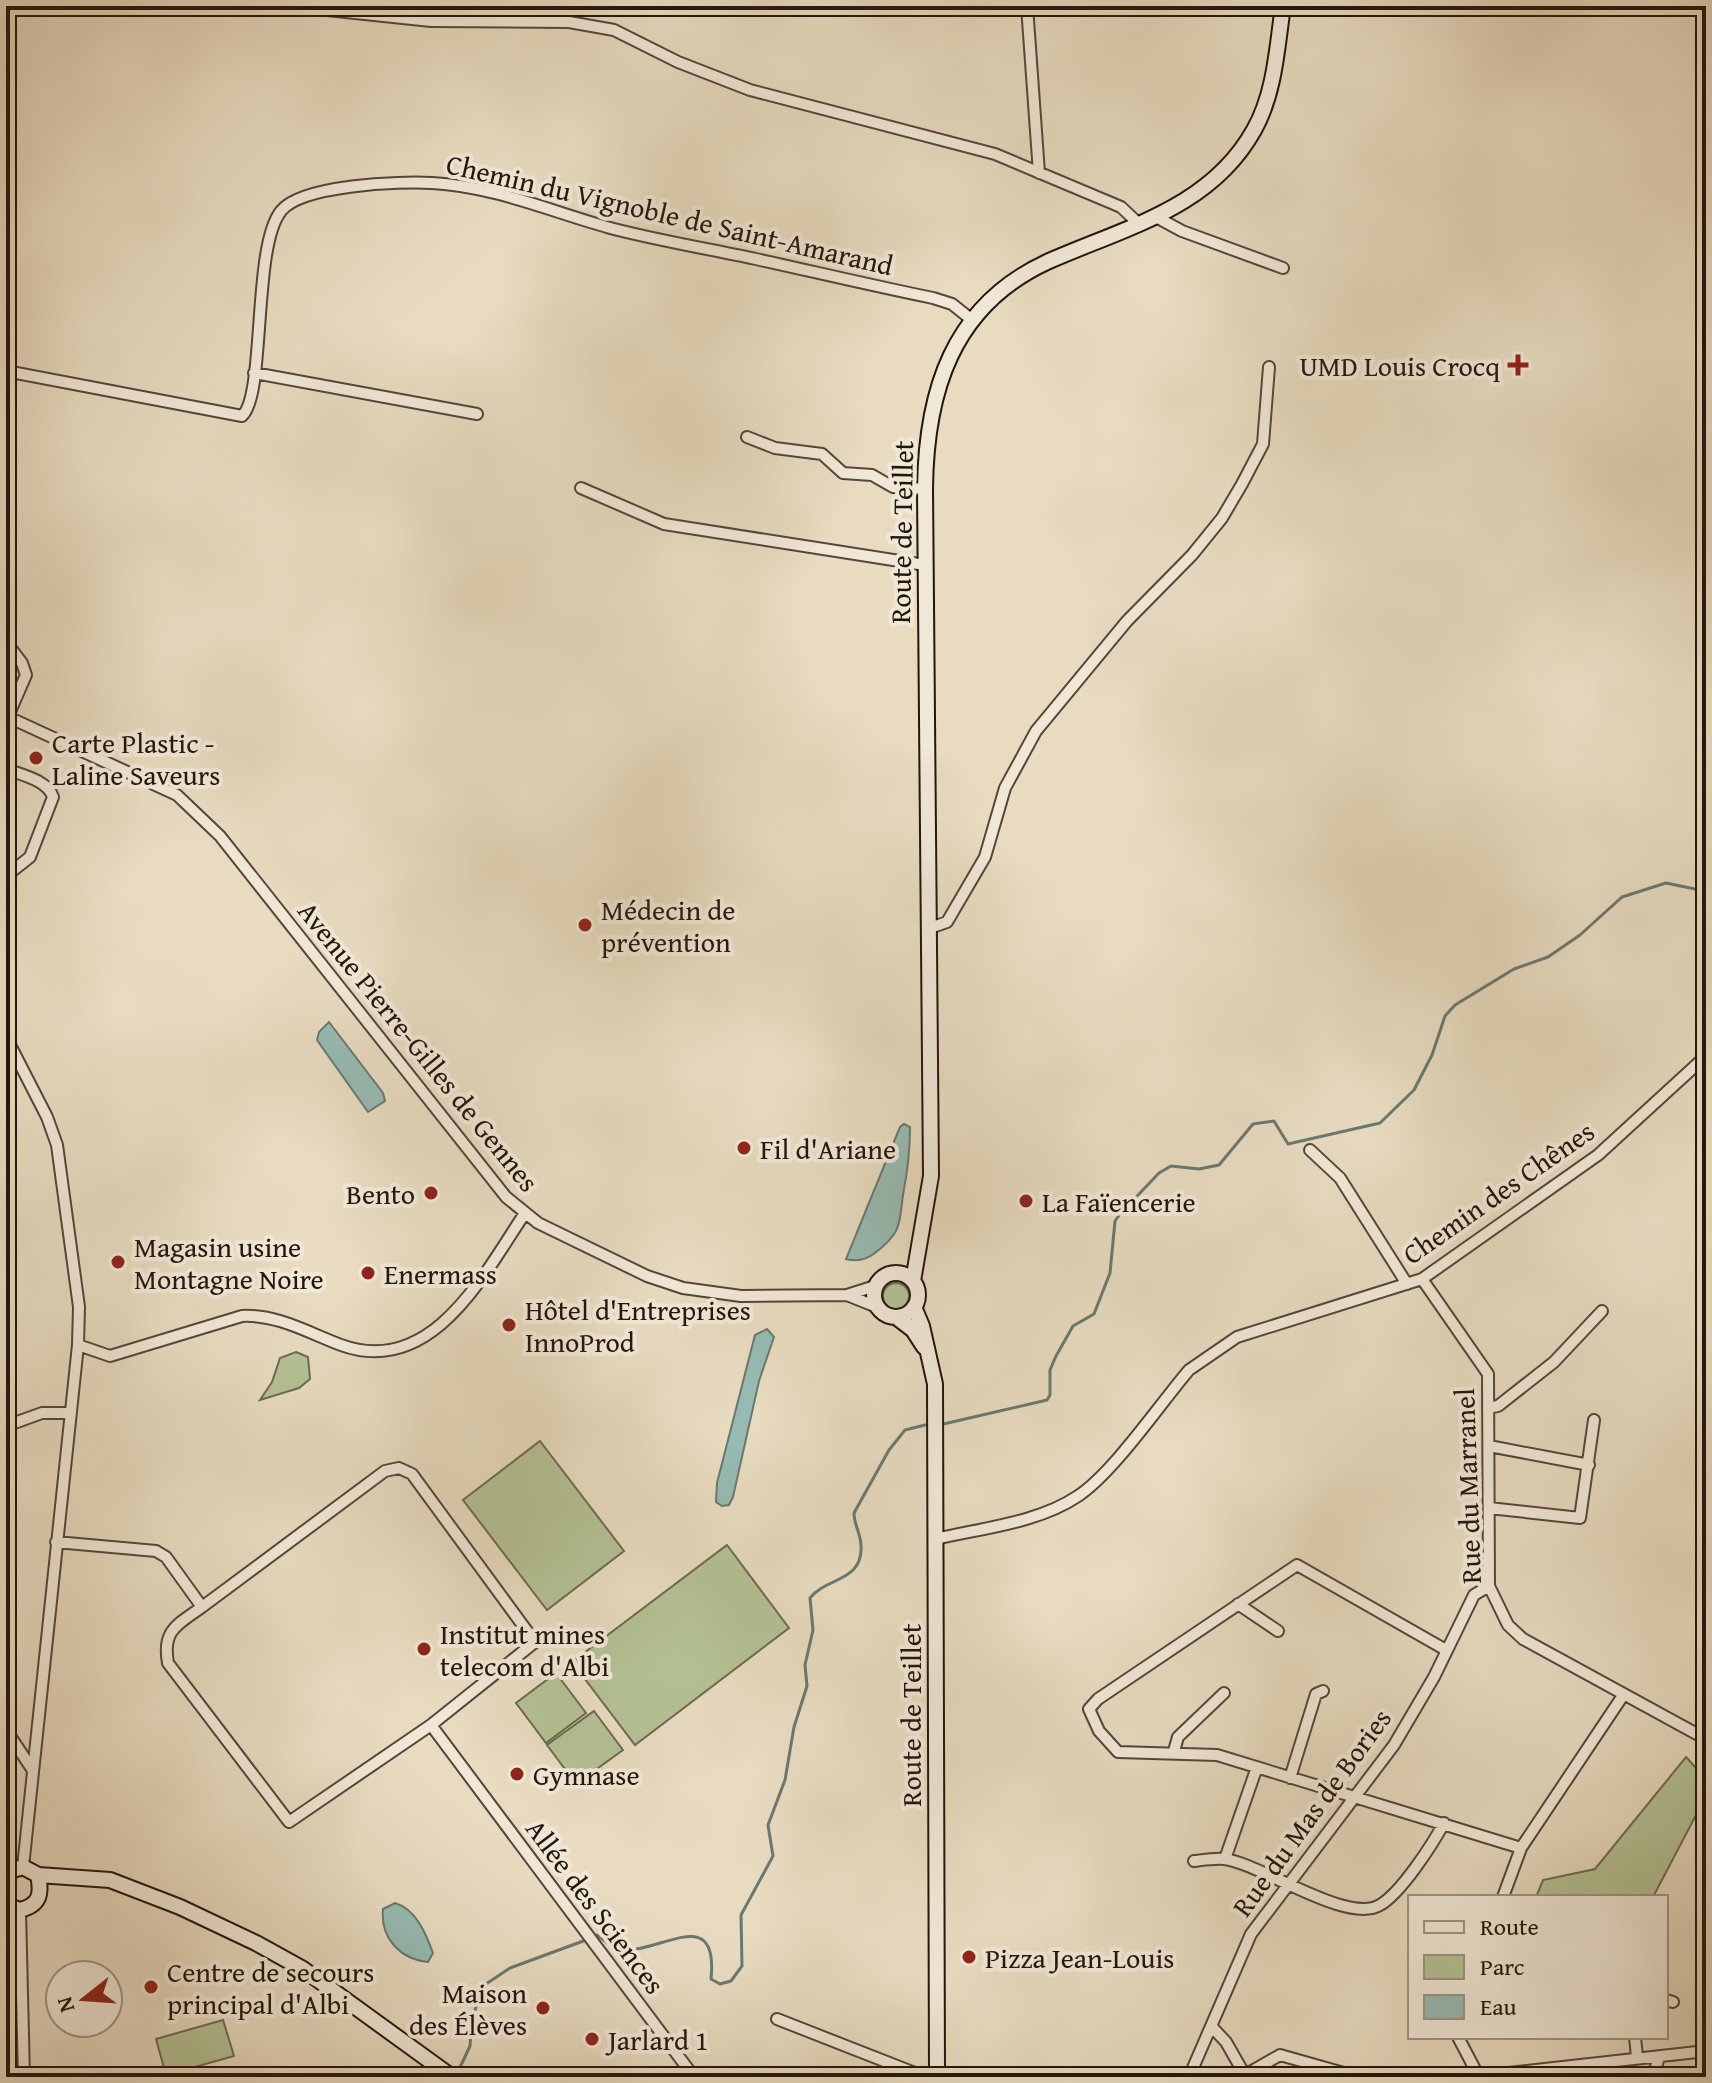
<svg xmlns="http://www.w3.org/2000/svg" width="1712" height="2083" viewBox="0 0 1712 2083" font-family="'Gentium Book Plus',serif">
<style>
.green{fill:#b4c194;stroke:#6c6b51;stroke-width:2}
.water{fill:#97bbb3;stroke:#697971;stroke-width:2}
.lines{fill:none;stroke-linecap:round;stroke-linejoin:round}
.stream{stroke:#697971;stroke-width:3}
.street-casing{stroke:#55463a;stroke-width:14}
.secondary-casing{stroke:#24150e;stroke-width:18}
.street{stroke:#f0e8d6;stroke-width:10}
.secondary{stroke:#f0e8d6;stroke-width:14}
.poi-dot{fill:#8f2418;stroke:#f0e8d6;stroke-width:3}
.labels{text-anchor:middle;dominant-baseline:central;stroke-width:8;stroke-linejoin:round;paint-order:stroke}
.street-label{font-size:28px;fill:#24150e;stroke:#f0e8d6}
.poi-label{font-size:28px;fill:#24150e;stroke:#f0e8d6;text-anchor:start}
</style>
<rect width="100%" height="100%" fill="#e8dbc0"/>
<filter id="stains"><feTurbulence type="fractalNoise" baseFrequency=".0025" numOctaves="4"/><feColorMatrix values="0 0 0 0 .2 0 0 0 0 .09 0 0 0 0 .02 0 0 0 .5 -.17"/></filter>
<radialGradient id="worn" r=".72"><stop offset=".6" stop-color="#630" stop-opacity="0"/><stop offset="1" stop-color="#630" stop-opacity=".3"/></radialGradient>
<path class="green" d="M883 1296a13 13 0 1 1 26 0a13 13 0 1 1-26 0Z
M296,1352L308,1357L310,1379L299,1388L260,1400L272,1382L280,1358Z
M540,1441L624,1551L547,1610L463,1500Z
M727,1545L789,1628L635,1745L572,1662Z
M556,1673L586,1713L546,1743L516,1703Z
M594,1711L623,1750L576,1784L547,1745Z
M1686,1757L1706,1779V1796L1653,1897H1536L1543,1880L1595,1869Z
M223,2020L234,2056L166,2075L156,2039Z"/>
<path class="water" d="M329,1022L383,1093L385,1101L368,1112L317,1040L319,1032Z
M904,1124L910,1127C910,1149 908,1168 904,1189C898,1222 905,1230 875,1253C866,1260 857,1262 846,1259L900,1127Z
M767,1329L774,1337L759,1381L733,1497L729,1505L722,1506L716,1502L717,1483L755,1335Z
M395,1903C416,1909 426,1934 433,1953L428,1962C400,1959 380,1938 383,1909Z"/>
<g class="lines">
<path class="stream" d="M939,1425L1047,1400L1050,1395V1370L1056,1356L1073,1326L1094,1314L1110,1273L1115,1221L1120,1214L1159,1173L1171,1166L1199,1169L1219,1165L1253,1124L1274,1121L1288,1144L1380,1123L1414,1090L1432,1055L1445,1016L1455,1005L1514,969L1548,957L1580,935L1622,897L1666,883L1695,889L1706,886
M593,1937L597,1935C604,1940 611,1947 619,1949C656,1957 719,1900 711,1979L720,1984L731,1981L742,1966L741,1915L773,1856L768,1825L785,1780L794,1727L807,1686L805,1665L813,1630L810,1598C826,1577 863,1582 861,1546C861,1534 854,1525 854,1513L889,1450L905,1430L925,1425
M456,2076L470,2046L472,2019L483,1986L510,1968L586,1940"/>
<g class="street-casing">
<path id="street" d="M289,6L431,21L569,22L614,30L678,62L750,90L995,154L1121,207L1140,225
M1027,6L1039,173
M1158,218L1182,231L1283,268
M6,371L242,416C266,395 252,247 281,211C301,185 400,181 432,183C494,186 555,213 614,229C661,241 709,249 756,259C815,272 874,286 933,298L952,304L972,320
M254,373L477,414
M747,437L775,448L822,454L843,473L872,475L893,487L925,489
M581,488L664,524L925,565
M6,642L22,663L26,675L6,721
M6,716L177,795L220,836L506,1197L538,1223L647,1276L683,1288L741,1296L847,1295L875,1286
M6,769C22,775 47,780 53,797L30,857L6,876
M930,928L947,922L985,857L1005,788L1036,731L1127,621L1192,555L1222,518L1242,484L1263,444L1269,367
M6,1037L47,1117L57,1145L79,1307L78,1345L23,1867
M1310,1150L1340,1178L1407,1284
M1422,1279L1488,1374L1489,1586L1508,1625L1523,1639L1706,1739
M847,1295L877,1307
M78,1345L110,1356L242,1316C277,1314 309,1333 341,1345C432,1378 484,1274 525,1213
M1488,1408L1498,1406L1554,1362L1602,1311
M6,1426L42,1413H71
M1489,1446L1589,1465
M1489,1508L1580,1518L1594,1420
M936,1539C982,1528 1038,1523 1078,1496C1113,1473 1160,1404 1189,1370L1237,1337L1422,1279L1598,1155L1706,1056
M56,1542L156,1551L166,1557L202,1607L385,1471L399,1468L412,1474L535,1642L431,1725L289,1822L168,1663C162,1630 177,1625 202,1607
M1238,1604L1278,1631
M1446,1650L1297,1565L1098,1699L1089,1709L1099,1731L1118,1752L1217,1755L1521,1848
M431,1725L694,2077
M6,1730L32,1769
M1174,1751L1178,1737L1224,1693
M1290,1778L1316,1694L1323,1691
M1225,1859L1257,1767
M1194,1861C1203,1860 1215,1858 1224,1859C1260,1863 1347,1925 1380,1905C1401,1893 1432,1845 1444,1823
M1503,1897L1521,1848L1624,1694
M20,1910L24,2077
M1666,2000L1673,2002
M777,2019L925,2077
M1212,2027L1226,2042L1246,2077
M1458,2037L1479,2077
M1635,2037L1637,2057
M1245,2075L1280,2055L1358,2077
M1189,2077L1251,1934L1394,1745L1434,1677L1474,1595L1489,1586
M1472,2077L1706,2051
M1653,2077L1659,2057"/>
</g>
<g class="secondary-casing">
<path id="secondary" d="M874 1295a22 22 0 1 1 44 0a22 22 0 1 1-44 0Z
M913,1281L931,1176L925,489C926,392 952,306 1047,262C1123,228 1210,209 1254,130C1275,93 1277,47 1283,6
M914,1307L922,1326L935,1384L937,2077
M896,1317L913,1330L924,1347
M6,1872L23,1867L38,1875L110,1880L180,1907L256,1943L303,1969L452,2077
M6,1905L20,1910C40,1905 42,1894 38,1875"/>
</g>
<use href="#street" class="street"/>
<use href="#secondary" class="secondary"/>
</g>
<g class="poi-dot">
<path d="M1514 353h8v8h8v8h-8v8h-8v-8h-8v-8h8z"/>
<circle cx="36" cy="758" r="8"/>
<circle cx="585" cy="925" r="8"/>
<circle cx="744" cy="1148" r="8"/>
<circle cx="431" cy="1193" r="8"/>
<circle cx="1026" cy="1201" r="8"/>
<circle cx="118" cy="1262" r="8"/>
<circle cx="368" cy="1273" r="8"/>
<circle cx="509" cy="1325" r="8"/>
<circle cx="424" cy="1649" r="8"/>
<circle cx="517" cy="1774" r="8"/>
<circle cx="969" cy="1957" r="8"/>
<circle cx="151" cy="1987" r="8"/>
<circle cx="543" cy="2008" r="8"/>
<circle cx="592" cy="2039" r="8"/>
</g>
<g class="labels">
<g class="street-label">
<text transform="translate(670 214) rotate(13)">Chemin du Vignoble de Saint-Amarand</text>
<text transform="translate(901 532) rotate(-89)">Route de Teillet</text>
<text transform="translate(419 1046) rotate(51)">Avenue Pierre-Gilles de Gennes</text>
<text transform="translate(1498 1192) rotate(-35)">Chemin des Chênes</text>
<text transform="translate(1467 1486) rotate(-92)">Rue du Marranel</text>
<text transform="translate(910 1715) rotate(-90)">Route de Teillet</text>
<text transform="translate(1311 1812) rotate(-54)">Rue du Mas de Bories</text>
<text transform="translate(596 1906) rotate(53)">Allée des Sciences</text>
</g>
<g class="poi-label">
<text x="1500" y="365" text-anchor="end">UMD Louis Crocq</text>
<text x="52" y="742">Carte Plastic -<tspan x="52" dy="32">Laline Saveurs</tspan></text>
<text x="601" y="909">Médecin de<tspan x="601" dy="32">prévention</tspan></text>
<text x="760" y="1148">Fil d'Ariane</text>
<text x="415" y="1193" text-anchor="end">Bento</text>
<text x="1042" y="1201">La Faïencerie</text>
<text x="134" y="1246">Magasin usine<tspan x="134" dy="32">Montagne Noire</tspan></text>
<text x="384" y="1273">Enermass</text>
<text x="525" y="1309">Hôtel d'Entreprises<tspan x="525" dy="32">InnoProd</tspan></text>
<text x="440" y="1633">Institut mines<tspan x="440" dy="32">telecom d'Albi</tspan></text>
<text x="533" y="1774">Gymnase</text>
<text x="985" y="1957">Pizza Jean-Louis</text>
<text x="167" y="1971">Centre de secours<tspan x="167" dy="32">principal d'Albi</tspan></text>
<text x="527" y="1992" text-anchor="end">Maison<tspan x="527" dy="32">des Élèves</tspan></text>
<text x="608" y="2039">Jarlard 1</text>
</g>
</g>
<rect width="1712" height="2083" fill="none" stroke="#e8dbc0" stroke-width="32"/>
<rect x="8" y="8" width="1696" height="2067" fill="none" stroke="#24150e" stroke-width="4"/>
<rect x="16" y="16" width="1680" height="2051" fill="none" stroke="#24150e" stroke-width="2"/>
<rect x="1408" y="1895" width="260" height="144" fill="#f0e8d6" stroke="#9e9486" stroke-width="2"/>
<rect x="1424" y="1921" width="40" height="12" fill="#f0e8d6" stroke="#9e9486" stroke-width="2"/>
<text x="1480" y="1935" font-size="24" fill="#24150e">Route</text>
<rect x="1424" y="1955" width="40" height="24" fill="#b4c194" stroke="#9e9486" stroke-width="2"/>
<text x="1480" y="1975" font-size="24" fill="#24150e">Parc</text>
<rect x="1424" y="1995" width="40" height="24" fill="#97bbb3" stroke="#9e9486" stroke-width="2"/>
<text x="1480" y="2015" font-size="24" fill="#24150e">Eau</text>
<g transform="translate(84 1999) rotate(253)"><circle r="38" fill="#f0e8d6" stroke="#9e9486" stroke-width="2"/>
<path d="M0-6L14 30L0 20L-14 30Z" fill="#8f2418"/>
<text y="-12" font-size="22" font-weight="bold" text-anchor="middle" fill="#24150e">N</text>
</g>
<rect width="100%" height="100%" filter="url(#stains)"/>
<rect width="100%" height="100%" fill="url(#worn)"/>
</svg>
